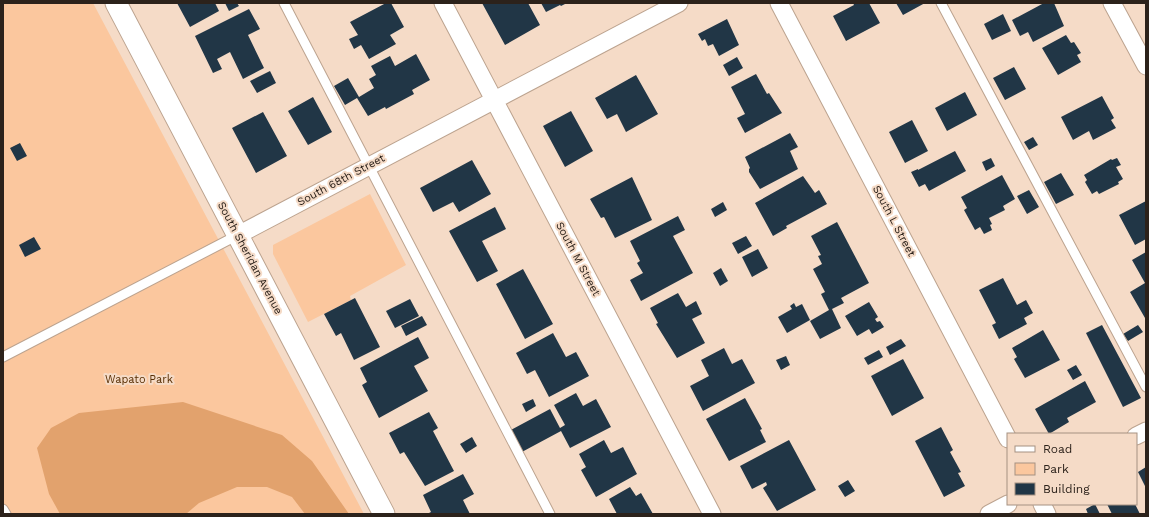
<svg xmlns="http://www.w3.org/2000/svg" width="1149" height="517" viewBox="0 0 1149 517" font-family="'Work Sans',sans-serif">
<style>
.green{fill:#fbc79e}
.forest{fill:#e2a26d}
.building{fill:#213646}
.lines{fill:none;stroke-linecap:round;stroke-linejoin:round}
.service-casing{stroke:#bca38f;stroke-width:11}
.minor-casing{stroke:#bca38f;stroke-width:19}
.tertiary-casing{stroke:#bca38f;stroke-width:23}
.service{stroke:#fff;stroke-width:9}
.minor{stroke:#fff;stroke-width:17}
.tertiary{stroke:#fff;stroke-width:21}
.labels{text-anchor:middle;dominant-baseline:central;stroke-width:4;stroke-linejoin:round;paint-order:stroke}
.street-label{font-size:11px;fill:#2c221b;stroke:#f5dbc7}
.park-label{font-size:11px;fill:#582f04;stroke:#f5dbc7}
</style>
<rect width="100%" height="100%" fill="#f5dbc7"/>
<path class="green" d="M3,3H93L364,514H3Z
M370,194L406,265L350,296L351,300L308,322L273,254V245Z"/>
<path class="forest" d="M183,402L282,435L312,461L349,514H305L292,497L267,487H237L199,503L186,514H60L49,494L37,448L51,428L79,413Z"/>
<path class="building" d="M177,3H215L219,11L190,27Z
M225,3H237L239,6L229,11Z
M386,3H391L404,27L390,35L396,44L369,59L361,45L354,49L349,39L358,35L350,22Z
M482,3H528L540,25L505,45Z
M541,3H567L561,6L560,5L546,12Z
M853,3H869L880,23L846,41L833,16L854,5Z
M896,3H925L903,15Z
M1044,3H1054L1064,26L1033,42L1028,32L1020,36L1012,20Z
M249,9L260,29L248,35L264,68L243,79L230,52L217,59L222,69L213,73L195,36Z
M1003,14L1011,31L992,40L984,24Z
M727,19L739,45L719,56L713,44L708,46L705,39L702,41L698,34Z
M1066,35L1071,43L1074,42L1081,53L1077,55L1081,62L1058,75L1042,48Z
M416,54L430,80L412,90L414,94L386,109L385,107L368,116L357,98L345,105L334,86L348,78L359,97L374,88L369,79L376,75L371,66L390,56L395,66Z
M737,57L743,68L729,76L723,65Z
M1014,67L1026,89L1005,100L993,78Z
M270,71L276,83L257,93L250,81Z
M756,74L767,94L769,93L782,113L745,133L737,118L745,114L731,87Z
M636,75L658,114L626,132L617,114L607,119L595,98Z
M965,92L977,115L947,131L935,108Z
M1102,96L1114,118L1111,120L1116,128L1093,140L1089,131L1073,140L1061,117Z
M313,97L332,132L308,145L288,111Z
M571,111L593,151L565,167L543,126Z
M263,112L287,156L256,173L232,128Z
M912,120L928,151L905,163L889,132Z
M790,133L798,147L790,151L798,169L760,189L749,172V169L750,168L745,157Z
M1033,137L1038,145L1029,150L1024,142Z
M20,143L27,156L17,161L10,148Z
M955,151L966,171L929,191L925,184L919,187L911,172L918,169V170Z
M991,158L995,166L986,171L982,162Z
M1117,158L1121,165L1116,167L1123,179L1118,182L1119,184L1099,194L1097,191L1092,194L1085,182L1087,180L1084,175L1111,159L1112,160Z
M472,160L491,194L459,212L453,202L433,212L420,188Z
M1061,173L1074,195L1056,204L1044,182Z
M1002,175L1015,199L1003,206L1005,210L989,218L992,224L990,225L992,230L984,234L980,227L975,230L964,210L967,208L961,197Z
M803,176L815,193L819,190L827,204L786,226L787,228L773,236L755,203Z
M632,177L652,220L615,238L604,217L601,218L590,199Z
M1029,190L1039,207L1027,214L1017,196Z
M1146,201V239L1135,245L1119,215Z
M723,202L727,210L715,217L711,209Z
M495,207L506,229L482,241L498,271L477,282L449,231Z
M678,216L685,230L673,236L693,273L641,301L630,280L643,273L637,263L640,261L630,241Z
M837,222L869,283L841,298L844,303L832,309L841,328L820,339L810,321L829,310L821,294L825,292L813,269L822,264L818,256L821,255L811,236Z
M746,236L752,246L738,254L732,243Z
M34,237L41,249L25,257L19,245Z
M758,249L768,268L752,277L742,257Z
M1146,252V317L1145,318L1130,292L1145,283L1132,260Z
M721,268L728,281L720,286L713,273Z
M523,269L553,324L525,339L496,284Z
M1003,278L1017,305L1026,300L1033,313L1024,318L1027,324L999,339L992,325L996,323L979,290Z
M678,293L686,307L696,301L702,314L692,319L705,343L677,358L656,324L658,323L650,308Z
M355,298L380,347L354,360L341,333L336,336L324,314Z
M410,299L419,316L395,328L386,311Z
M869,302L878,317L875,319L877,322L880,321L884,327L872,334L869,329L857,336L845,316Z
M794,303L796,307L802,304L810,320L787,333L778,317L792,309L790,306Z
M422,316L427,325L406,336L401,326Z
M1102,325L1141,398L1123,407L1086,333Z
M1138,325L1143,332L1128,341L1123,334Z
M1043,330L1060,360L1025,378L1014,359L1017,357L1012,348Z
M553,333L566,357L576,352L589,376L549,397L535,370L527,374L516,353Z
M418,337L429,358L414,366L428,391L379,418L362,385L367,382L360,368Z
M901,339L906,346L890,355L886,347Z
M724,348L732,364L742,359L755,383L703,411L690,386L709,376L701,360Z
M879,350L883,357L868,365L864,358Z
M786,356L790,365L781,370L776,360Z
M903,359L924,398L892,416L871,376Z
M1076,365L1082,375L1073,380L1067,370Z
M1085,381L1096,402L1067,418L1069,422L1049,434L1035,409Z
M576,393L583,406L596,399L611,427L570,448L561,431L520,453L509,431L550,409L560,428L565,425L554,405Z
M745,398L762,429L760,430L766,442L729,461L706,419Z
M533,399L536,406L526,412L522,404Z
M429,412L438,428L433,431L454,471L425,486L404,452L400,454L389,433Z
M941,427L953,450L950,452L961,472L958,473L965,486L944,497L915,441Z
M472,437L477,446L466,453L460,444Z
M604,440L611,453L623,447L637,474L596,497L581,470L586,467L579,454Z
M789,440L816,490L777,511L763,488L767,485L766,482L752,489L740,466Z
M1146,467V488L1138,472Z
M463,474L474,494L463,500L470,514H427L431,512L423,495Z
M848,480L855,491L845,497L838,486Z
M630,487L636,496L641,493L653,514H617L609,499Z
M1095,504L1100,514H1088L1086,509Z
M1107,504H1135L1140,514H1112Z"/>
<g class="lines">
<g class="service-casing">
<path id="service" d="M284,3L550,514
M941,3L1146,387
M3,357L238,235
M3,509L6,514"/>
</g>
<g class="minor-casing">
<path id="minor" d="M443,3L712,514
M779,3L1008,439
M1112,3L1146,66
M238,235L679,3
M1136,436L1146,431
M1042,504L1047,514
M989,514L1008,504"/>
</g>
<g class="tertiary-casing">
<path id="tertiary" d="M116,3L384,514"/>
</g>
<use href="#service" class="service"/>
<use href="#minor" class="minor"/>
<use href="#tertiary" class="tertiary"/>
</g>
<g class="labels">
<g class="street-label">
<text transform="translate(341 180) rotate(-28)">South 68th Street</text>
<text transform="translate(894 221) rotate(62)">South L Street</text>
<text transform="translate(250 258) rotate(62)">South Sheridan Avenue</text>
<text transform="translate(578 259) rotate(62)">South M Street</text>
</g>
<g class="park-label">
<text x="139" y="379">Wapato Park</text>
</g>
</g>
<rect width="1149" height="517" fill="none" stroke="#2c221b" stroke-width="8"/>
<rect x="1007" y="433" width="130" height="72" fill="#f5dbc7" stroke="#a59182"/>
<rect x="1015" y="446" width="20" height="6" fill="#ffffff" stroke="#a59182"/>
<text x="1043" y="453" font-size="12" fill="#2c221b">Road</text>
<rect x="1015" y="463" width="20" height="12" fill="#fbc79e" stroke="#a59182"/>
<text x="1043" y="473" font-size="12" fill="#2c221b">Park</text>
<rect x="1015" y="483" width="20" height="12" fill="#213646" stroke="#a59182"/>
<text x="1043" y="493" font-size="12" fill="#2c221b">Building</text>
</svg>
